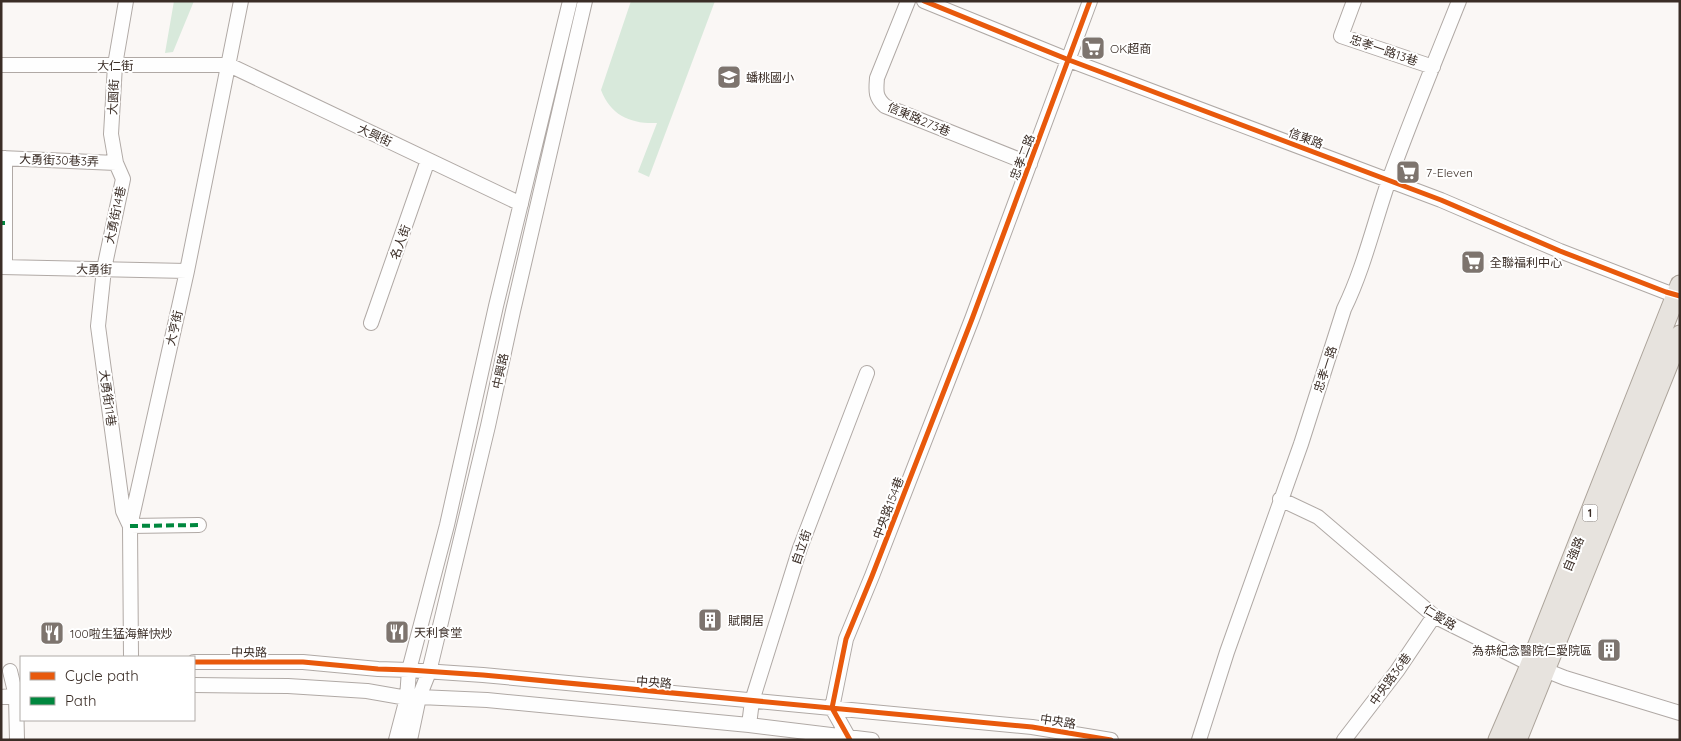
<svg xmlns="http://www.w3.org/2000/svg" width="1681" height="741" viewBox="0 0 1681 741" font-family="Quicksand,'Noto Sans TC',sans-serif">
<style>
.green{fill:#d8e9db}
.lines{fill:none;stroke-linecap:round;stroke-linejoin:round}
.minor-casing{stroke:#b0a9a5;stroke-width:16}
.major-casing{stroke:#aca49b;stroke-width:21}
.minor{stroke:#fefefe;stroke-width:14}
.major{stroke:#e7e3de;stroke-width:19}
.quiet{stroke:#00873e;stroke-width:4;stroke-dasharray:8 4;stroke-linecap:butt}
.cycleway-casing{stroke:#fff;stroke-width:8}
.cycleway{stroke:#e8590c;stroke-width:5}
.labels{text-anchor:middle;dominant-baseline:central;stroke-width:4;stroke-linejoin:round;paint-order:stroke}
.shield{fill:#fff;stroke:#756c67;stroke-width:1}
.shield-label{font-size:11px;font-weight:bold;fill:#3a2d26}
.poi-label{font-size:12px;fill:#3a2d26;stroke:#fff;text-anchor:start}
.street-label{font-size:12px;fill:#3a2d26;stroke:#fff}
</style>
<rect width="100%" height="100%" fill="#faf7f5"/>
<path class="green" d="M174,1H194L173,52L165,53Z
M631,1H715L649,177L638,172L657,123C631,124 611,116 601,90Z"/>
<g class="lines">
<g class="minor-casing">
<path id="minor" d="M126,1L115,65L111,134L116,163L123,179L104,269L98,326L123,511L130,526L199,525
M908,1L877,78C876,91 875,97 885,106L1030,164
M924,1L1069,60L1441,200L1560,251L1666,292L1680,296
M1354,1L1341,36L1433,67
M1,65H229L521,204
M1,158L116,163
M1,267L187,271
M5,267V158
M371,323L428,160
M1280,499L1318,517L1434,616L1530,664L1565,678L1680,713
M131,657L130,526L187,271L241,1
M194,662H303L378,669L409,670L483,675L1032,727L1111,740
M10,671L16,696L17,740
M194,685L288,686L367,691L407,698L419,697L487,700L749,725L872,740
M1,697L21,695
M749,725L752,701L800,548L867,373
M396,740L407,698L409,670L447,525L496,306L570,1
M410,740L419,697L429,672L488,426L513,311L585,1
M850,740L832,708L846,639L872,576L972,319L1090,1
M1199,740L1227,652L1301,444L1344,309C1364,268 1374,223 1389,180C1411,119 1435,61 1459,1
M1344,740L1397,671L1434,616"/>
</g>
<g class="major-casing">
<path id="major" d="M1498,740L1526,675L1680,285
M1517,740L1680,335"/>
</g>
<use href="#minor" class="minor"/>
<use href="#major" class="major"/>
<path class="quiet" d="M1,223H5
M130,526L199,525"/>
<g class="cycleway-casing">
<path id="cycleway" d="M924,1L1069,60L1441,200L1560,251L1666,292L1680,296
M194,662H303L378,669L409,670L483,675L1032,727L1111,740
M850,740L832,708L846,639L872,576L972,319L1090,1"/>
</g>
<use href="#cycleway" class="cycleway"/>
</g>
<defs>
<g id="supermarket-square" transform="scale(1.25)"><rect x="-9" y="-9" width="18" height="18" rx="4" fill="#7d746e" stroke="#fff"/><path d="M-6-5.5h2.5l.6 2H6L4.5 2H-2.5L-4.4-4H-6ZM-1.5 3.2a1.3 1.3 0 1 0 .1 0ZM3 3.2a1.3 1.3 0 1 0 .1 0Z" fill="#fff"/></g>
<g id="school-square" transform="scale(1.25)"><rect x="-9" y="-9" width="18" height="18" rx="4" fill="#7d746e" stroke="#fff"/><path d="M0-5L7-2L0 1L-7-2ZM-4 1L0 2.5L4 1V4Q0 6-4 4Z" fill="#fff"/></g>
<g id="building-square" transform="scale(1.25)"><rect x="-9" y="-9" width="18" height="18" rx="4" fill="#7d746e" stroke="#fff"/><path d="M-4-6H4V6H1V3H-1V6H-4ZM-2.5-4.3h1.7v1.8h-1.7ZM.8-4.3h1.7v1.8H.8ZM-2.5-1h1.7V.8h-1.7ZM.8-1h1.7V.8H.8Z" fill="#fff"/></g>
<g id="restaurant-square" transform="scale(1.25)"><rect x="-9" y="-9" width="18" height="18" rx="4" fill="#7d746e" stroke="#fff"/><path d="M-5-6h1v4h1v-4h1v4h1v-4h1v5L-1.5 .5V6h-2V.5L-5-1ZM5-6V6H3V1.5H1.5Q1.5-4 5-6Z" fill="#fff"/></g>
</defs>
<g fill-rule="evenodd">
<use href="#supermarket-square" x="1093" y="48"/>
<use href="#school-square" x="729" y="77"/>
<use href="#supermarket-square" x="1408" y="172"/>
<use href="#supermarket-square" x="1473" y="262"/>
<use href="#building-square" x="710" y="620"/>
<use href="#restaurant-square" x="397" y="632"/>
<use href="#restaurant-square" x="52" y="633"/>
<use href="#building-square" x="1609" y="650"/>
</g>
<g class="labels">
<rect class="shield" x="1582.5" y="504.5" width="15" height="17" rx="4"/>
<g class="shield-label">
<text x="1590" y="513">1</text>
</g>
<g class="poi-label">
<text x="1110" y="48">OK超商</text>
<text x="746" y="77">蟠桃國小</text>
<text x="1426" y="172">7-Eleven</text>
<text x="1490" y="262">全聯福利中心</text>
<text x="728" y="620">賦閣居</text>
<text x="414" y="632">天利食堂</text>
<text x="70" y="633">100啦生猛海鮮快炒</text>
<text x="1592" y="650" text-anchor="end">為恭紀念醫院仁愛院區</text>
</g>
<g class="street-label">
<text transform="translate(1384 50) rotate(19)">忠孝一路13巷</text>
<text x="115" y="65">大仁街</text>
<text transform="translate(113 97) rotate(-87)">大園街</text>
<text transform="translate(919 119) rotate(23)">信東路273巷</text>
<text transform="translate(375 135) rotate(25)">大興街</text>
<text transform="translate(1306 138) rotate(21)">信東路</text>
<text transform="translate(1022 157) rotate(-69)">忠孝二路</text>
<text transform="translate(59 160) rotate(2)">大勇街30巷3弄</text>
<text transform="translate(115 215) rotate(-78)">大勇街14巷</text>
<text transform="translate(400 242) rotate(-70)">名人街</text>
<text transform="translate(94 269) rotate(1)">大勇街</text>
<text transform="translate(174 328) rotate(-77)">大亨街</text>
<text transform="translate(1325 369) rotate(-72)">忠孝一路</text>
<text transform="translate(500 371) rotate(-78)">中興路</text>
<text transform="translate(108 398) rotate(82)">大勇街11巷</text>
<text transform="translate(888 508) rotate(-69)">中央路154巷</text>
<text transform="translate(801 547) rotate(-71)">自立街</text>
<text transform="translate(1573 554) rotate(-68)">自強路</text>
<text transform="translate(1440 617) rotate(32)">仁愛路</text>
<text transform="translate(249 652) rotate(1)">中央路</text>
<text transform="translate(1390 679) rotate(-54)">中央路36巷</text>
<text transform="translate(654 682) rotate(5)">中央路</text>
<text transform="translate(1058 721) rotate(9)">中央路</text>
</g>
</g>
<rect width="1681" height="741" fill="none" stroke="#3a2d26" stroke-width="5"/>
<rect x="20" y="656" width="175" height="65" fill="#ffffff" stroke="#b0aba8"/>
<rect x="30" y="672" width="25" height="8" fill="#e8590c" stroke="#b0aba8"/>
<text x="65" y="681" font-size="15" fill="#3a2d26">Cycle path</text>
<rect x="30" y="697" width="25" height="8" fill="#00873e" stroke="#b0aba8"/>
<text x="65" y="706" font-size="15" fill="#3a2d26">Path</text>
</svg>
